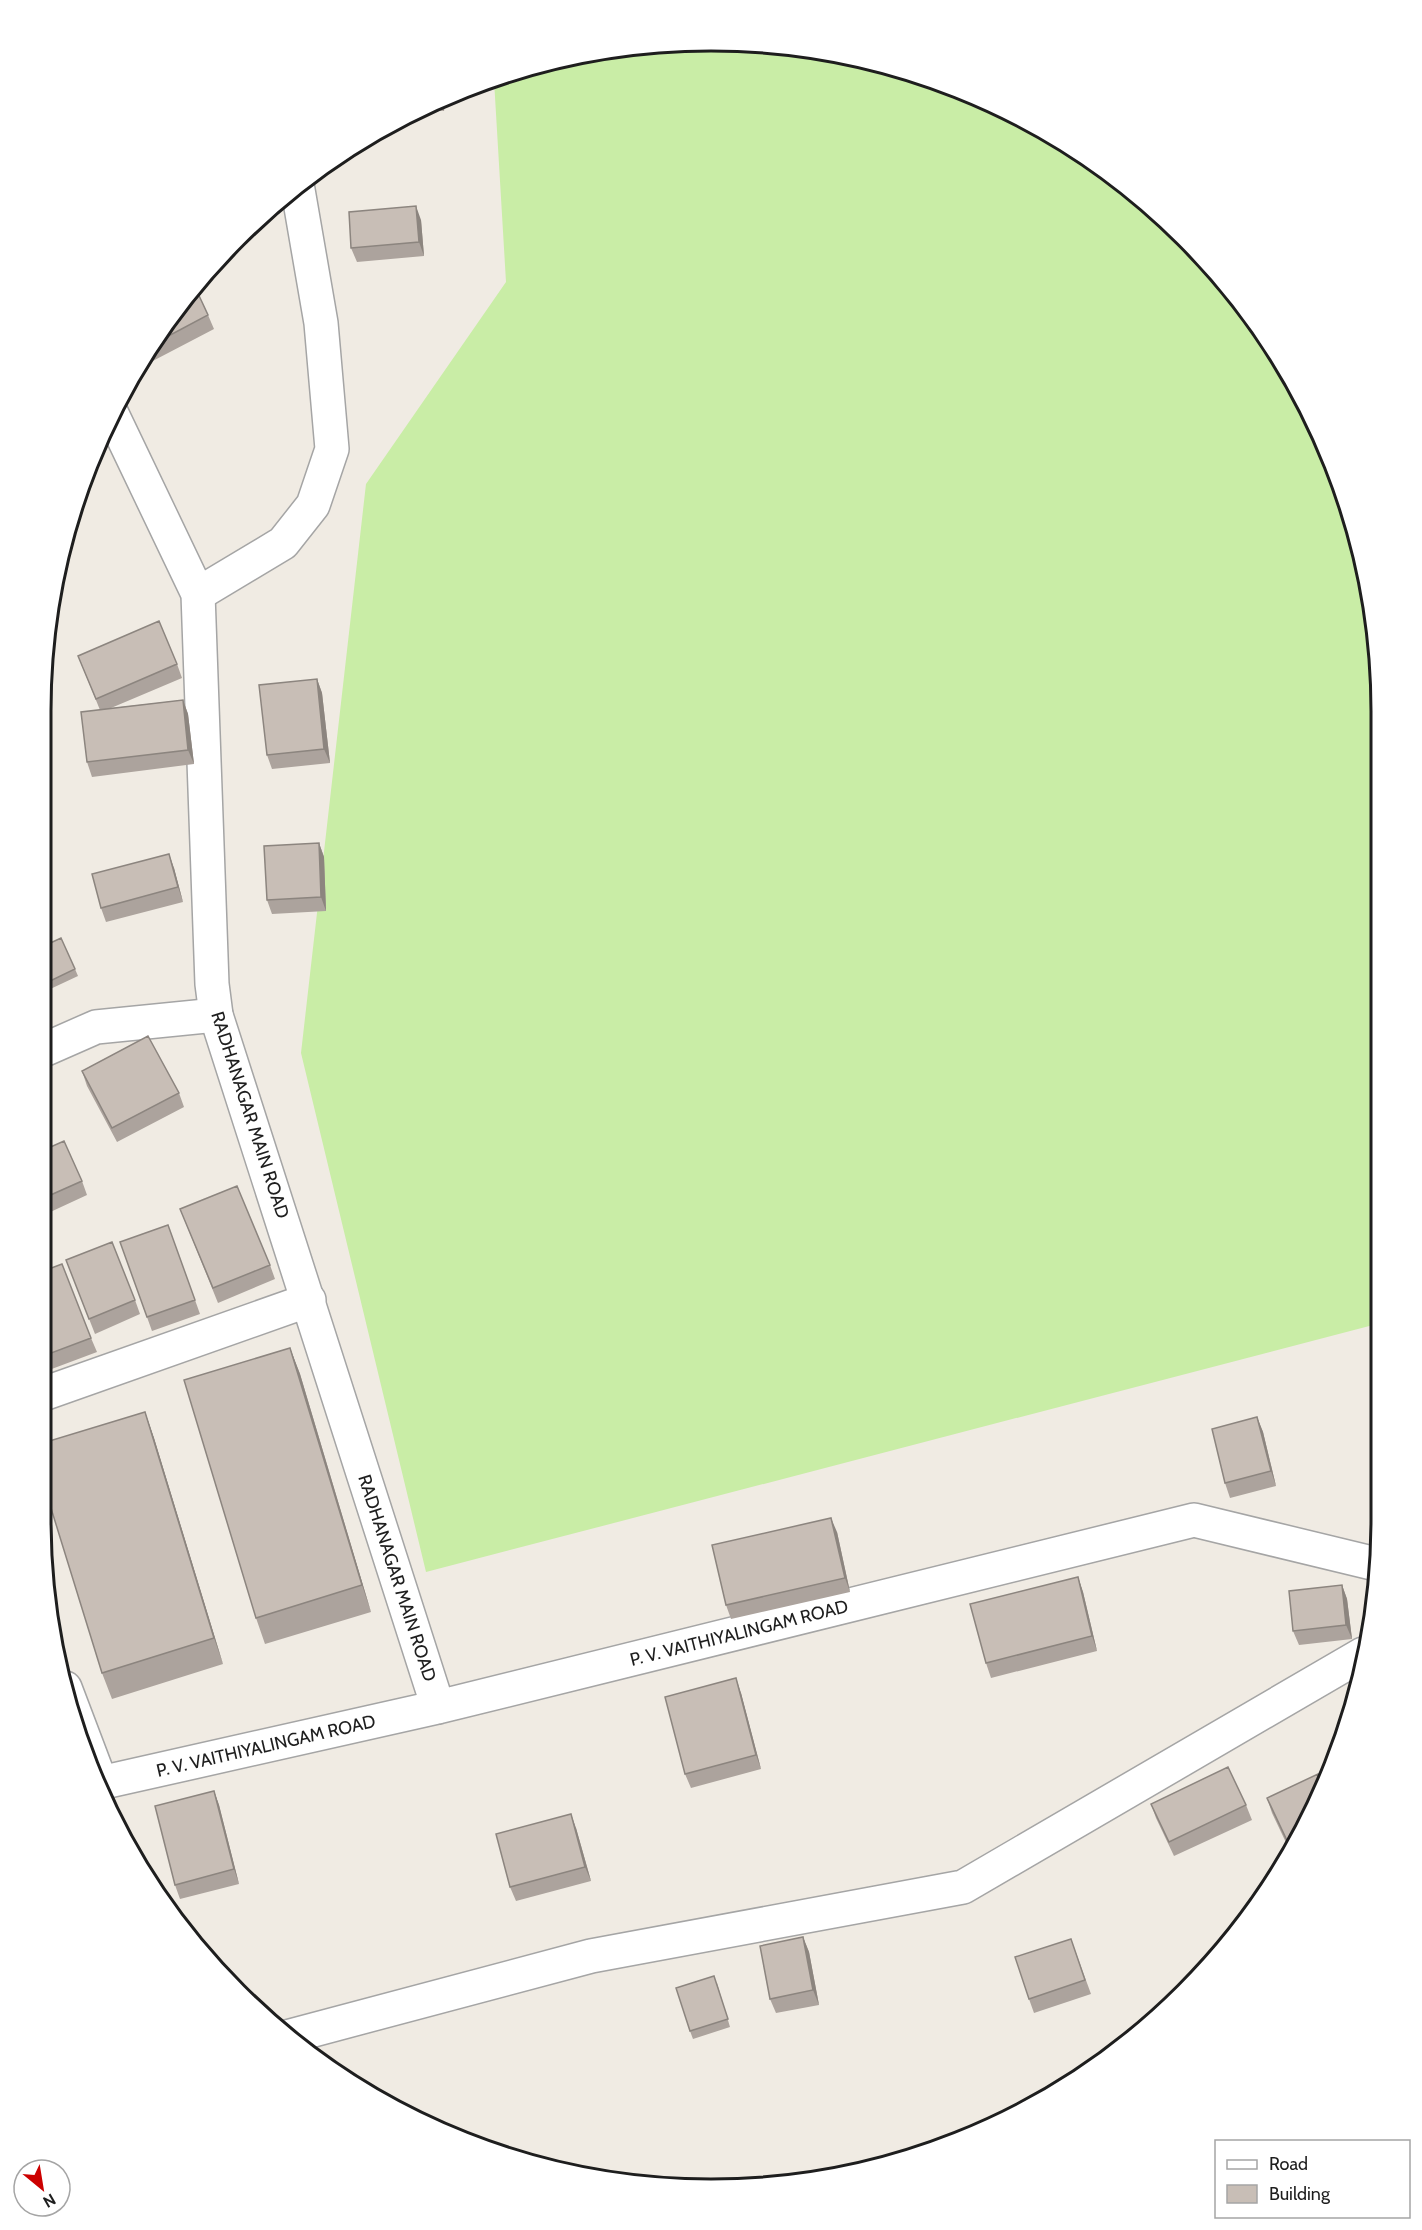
<svg xmlns="http://www.w3.org/2000/svg" width="1422" height="2230" viewBox="0 0 1422 2230" font-family="Cabin,sans-serif">
<style>
.grass{fill:#c9eda6}
.lines{fill:none;stroke-linecap:round;stroke-linejoin:round}
.minor-casing{stroke:#a5a5a5;stroke-width:36}
.tertiary-casing{stroke:#a5a5a5;stroke-width:36}
.minor{stroke:#fff;stroke-width:33}
.tertiary{stroke:#fff;stroke-width:33}
.wall{fill:#aca39d}
.shaded-wall{fill:#8c857f}
.building{fill:#c8beb6;stroke:#8c857f;stroke-width:1.5}
.labels{text-anchor:middle;dominant-baseline:central;stroke-width:5;stroke-linejoin:round;paint-order:stroke}
.street-label{font-size:18px;fill:#1e1e1e;stroke:#fff}
.rim{fill:none;stroke:#1e1e1e;stroke-width:3}
</style>
<rect width="100%" height="100%" fill="#f0ebe3"/>
<path class="grass" d="M667,42L798,46L926,76L1046,130L1153,207L1243,303L1312,414L1359,538L1380,667L1377,1324L426,1572L301,1053L366,484L506,282L494,80L537,63Z"/>
<g class="lines">
<g class="minor-casing">
<path id="minor" d="M198,594L283,543L313,505L332,449L321,323L297,184
M46,1049L96,1027L216,1015
M46,1393L309,1300
M65,1688L101,1783
M287,2037L591,1956L963,1887L1363,1654"/>
</g>
<g class="tertiary-casing">
<path id="tertiary" d="M111,412L198,594L212,984L216,1015L438,1707
M100,1783L438,1707L1194,1520L1376,1564"/>
</g>
<use href="#minor" class="minor"/>
<use href="#tertiary" class="tertiary"/>
</g>
<path class="wall" d="M445,98L444,111L418,108Z
M421,220L424,256L357,262L351,248Z
M195,287L208,315L214,329L147,364L146,361Z
M78,656L177,664L182,678L111,708L183,700L188,714L194,764L92,777L87,762L100,710Z
M317,679L322,693L330,763L272,769L267,755Z
M319,843L324,857L326,911L272,914L267,900Z
M174,868L183,902L106,922L101,908Z
M46,945L75,969L78,976L46,991Z
M82,1071L179,1093L184,1107L117,1142L87,1086Z
M46,1149L82,1181L87,1195L46,1214Z
M180,1209L270,1265L275,1279L218,1303Z
M120,1242L195,1300L200,1314L152,1331Z
M66,1260L135,1300L140,1314L95,1334Z
M46,1270L91,1338L97,1352L49,1370L46,1364Z
M290,1348L300,1374L371,1612L265,1644L256,1618Z
M145,1412L154,1438L223,1664L112,1699L102,1673Z
M1257,1417L1263,1432L1276,1486L1230,1498L1225,1483Z
M837,1532L850,1592L731,1619L726,1605Z
M1078,1577L1083,1592L1097,1651L991,1678L986,1663Z
M1342,1585L1347,1599L1352,1639L1299,1645L1293,1631Z
M741,1693L761,1769L691,1788L685,1774Z
M1324,1787L1290,1851L1272,1813L1267,1798Z
M214,1791L219,1805L239,1884L180,1899L175,1885Z
M1151,1804L1246,1805L1252,1820L1174,1856L1156,1818Z
M576,1828L591,1881L516,1901L510,1887Z
M803,1937L809,1952L819,2005L776,2013L770,1999Z
M1071,1939L1091,1994L1034,2013L1029,1999Z
M717,1983L730,2027L693,2039L690,2031Z"/>
<path class="shaded-wall" d="M445,98L444,111L441,103L442,99Z
M416,206L421,220L424,256L419,242Z
M317,679L322,693L330,763L324,749Z
M183,700L188,714L194,764L188,750Z
M319,843L324,857L326,911L321,897Z
M169,854L174,868L183,902L178,887Z
M290,1348L300,1374L371,1612L362,1585Z
M145,1412L154,1438L223,1664L214,1638Z
M1257,1417L1263,1432L1276,1486L1271,1471Z
M831,1518L837,1532L850,1592L845,1578Z
M1078,1577L1083,1592L1097,1651L1092,1636Z
M1342,1585L1347,1599L1352,1639L1346,1625Z
M736,1678L741,1693L761,1769L756,1755Z
M214,1791L219,1805L239,1884L234,1869Z
M571,1814L576,1828L591,1881L585,1867Z
M803,1937L809,1952L819,2005L813,1990Z"/>
<path class="building" d="M442,99L441,103H433Z
M416,206L419,242L351,248L349,212Z
M195,287L208,315L159,341Z
M159,621L177,664L96,699L78,656Z
M317,679L324,749L267,755L259,685Z
M183,700L188,750L87,762L81,712Z
M319,843L321,897L267,900L264,846Z
M169,854L178,887L101,908L92,874Z
M61,938L75,969L46,983V945Z
M148,1036L179,1093L112,1128L82,1071Z
M64,1141L82,1181L46,1197V1149Z
M237,1186L270,1265L213,1288L180,1209Z
M168,1225L195,1300L147,1317L120,1242Z
M112,1242L135,1300L89,1319L66,1260Z
M62,1264L91,1338L46,1355V1270Z
M290,1348L362,1585L256,1618L184,1380Z
M145,1412L214,1638L102,1673L46,1492V1442Z
M1257,1417L1271,1471L1225,1483L1212,1429Z
M831,1518L845,1578L726,1605L712,1545Z
M1078,1577L1092,1636L986,1663L970,1604Z
M1342,1585L1346,1625L1293,1631L1289,1591Z
M736,1678L756,1755L685,1774L665,1697Z
M1228,1767L1246,1805L1169,1842L1151,1804Z
M1318,1774L1324,1787L1291,1849L1267,1798Z
M214,1791L234,1869L175,1885L155,1806Z
M571,1814L585,1867L510,1887L496,1834Z
M803,1937L813,1990L770,1999L760,1946Z
M1071,1939L1085,1980L1029,1999L1015,1957Z
M714,1976L728,2019L690,2031L676,1988Z"/>
<g class="labels">
<g class="street-label">
<text transform="translate(250 1115) rotate(72)">RADHANAGAR MAIN ROAD</text>
<text transform="translate(397 1578) rotate(72)">RADHANAGAR MAIN ROAD</text>
<text transform="translate(739 1633) rotate(-14)">P. V. VAITHIYALINGAM ROAD</text>
<text transform="translate(266 1746) rotate(-13)">P. V. VAITHIYALINGAM ROAD</text>
</g>
</g>
<path d="M0 0H1422V2230H0ZM711 51H711A660 660 0 0 1 1371 711V1519A660 660 0 0 1 711 2179H711A660 660 0 0 1 51 1519V711A660 660 0 0 1 711 51Z" fill="#fff" fill-rule="evenodd"/>
<path class="rim" d="M711 51H711A660 660 0 0 1 1371 711V1519A660 660 0 0 1 711 2179H711A660 660 0 0 1 51 1519V711A660 660 0 0 1 711 51Z"/>
<rect x="1215" y="2140" width="195" height="78" fill="#ffffff" stroke="#a5a5a5" stroke-width="1.5"/>
<rect x="1227" y="2160" width="30" height="9" fill="#ffffff" stroke="#a5a5a5" stroke-width="1.5"/>
<text x="1269" y="2170" font-size="18" fill="#1e1e1e">Road</text>
<rect x="1227" y="2185" width="30" height="18" fill="#c8beb6" stroke="#a5a5a5" stroke-width="1.5"/>
<text x="1269" y="2200" font-size="18" fill="#1e1e1e">Building</text>
<g transform="translate(42 2188) rotate(150)"><circle r="28" fill="#ffffff" stroke="#a5a5a5" stroke-width="1.5"/>
<path d="M0-4.5L10 22L0 15L-10 22Z" fill="#cc0000"/>
<text y="-9" font-size="16" font-weight="bold" text-anchor="middle" fill="#1e1e1e">N</text>
</g>
</svg>
